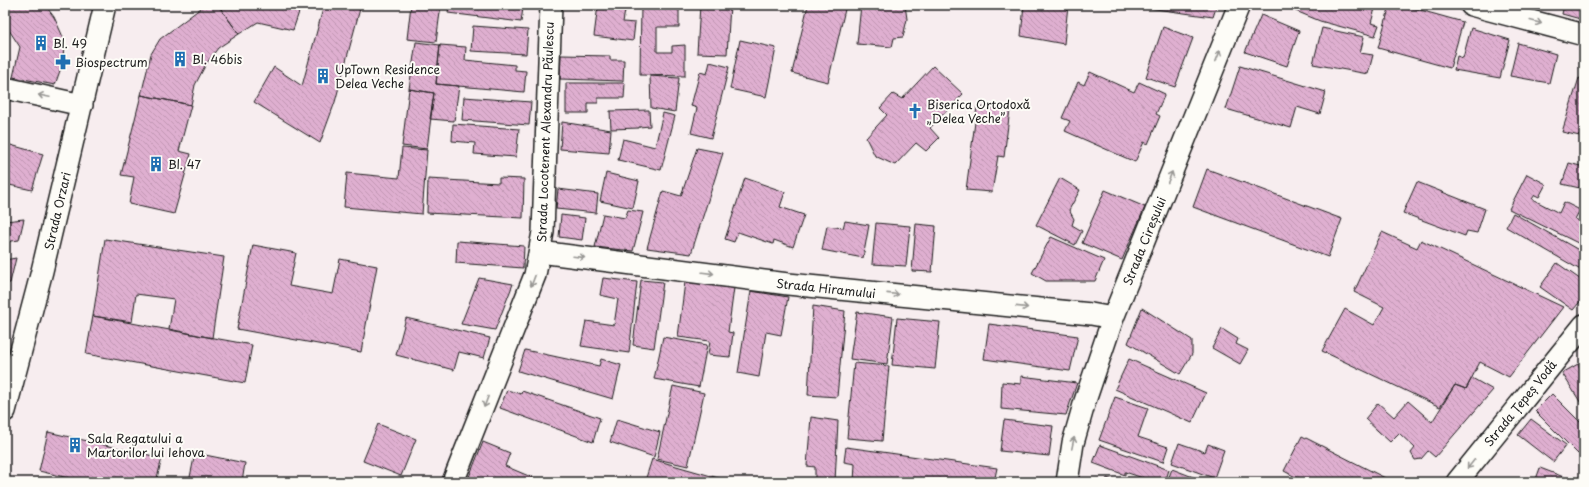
<svg xmlns="http://www.w3.org/2000/svg" width="1589" height="487" viewBox="0 0 1589 487" font-family="'Playpen Sans',sans-serif">
<style>
.building{fill:url(#building-back-hatch);stroke:#1c1c1c}
.lines{fill:none;stroke-linecap:round;stroke-linejoin:round}
.minor-casing{stroke:#1c1c1c;stroke-width:24}
.minor{stroke:#fdfcf7;stroke-width:21}
.oneway{stroke:#989794}
.labels{text-anchor:middle;dominant-baseline:central;stroke-width:4;stroke-linejoin:round;paint-order:stroke}
.poi-label{font-size:12px;fill:#1c1c1c;stroke:#fdfcf7;text-anchor:start}
.street-label{font-size:12px;fill:#1c1c1c;stroke:#fdfcf7}
</style>
<defs>
<pattern id="building-back-hatch" width="6" height="6" patternUnits="userSpaceOnUse"><rect width="6" height="6" fill="#dfafd0"/><path d="M-1 5l2 2M0 0l6 6M5-1l2 2" fill="none" stroke="#bf96b2"/></pattern>
</defs>
<rect width="100%" height="100%" fill="#f7edef"/>
<filter id="ink" filterUnits="userSpaceOnUse"><feTurbulence type="fractalNoise" baseFrequency=".025" numOctaves="2"/><feDisplacementMap in="SourceGraphic" scale="8" xChannelSelector="R" yChannelSelector="G"/><feConvolveMatrix kernelMatrix="1 2 1 2 8 2 1 2 1" color-interpolation-filters="sRGB"/></filter>
<g filter="url(#ink)">
<path class="building" d="M5,5H45L54,17L64,39L63,62L55,85L13,77L20,47L5,24Z
M205,5H218L239,34L218,48L206,64L195,85L191,105L141,95L151,54L160,39Z
M218,5H311L310,10L301,6L293,30L258,22L239,34Z
M324,5H361L335,102L320,143L254,102L274,67L302,86Z
M411,5H441L436,42L407,39Z
M449,5H526V8H523L521,22L448,13Z
M598,5H626L623,22L635,23L633,41L594,36Z
M641,5H679V27H657V52H672V46L685,45V76L640,75Z
M700,5H730L727,54L697,53Z
M808,5H846L828,82L792,73Z
M861,5H905L907,19L903,37L894,38L892,47L857,44Z
M1024,5H1068L1064,44L1021,36Z
M1149,5H1217L1213,17L1148,8Z
M1285,5H1376L1371,23L1379,25L1375,36L1320,21L1286,7Z
M1390,5H1402L1463,22L1450,68L1378,48Z
M1564,5H1584V20L1562,14Z
M1261,15L1299,31L1287,66L1245,52Z
M473,26L528,30L526,54L471,51Z
M1163,27L1193,38L1175,87L1146,77Z
M1322,28L1364,37L1360,53L1373,55L1368,74L1313,64Z
M1471,28L1510,40L1500,78L1454,70L1457,56L1463,58Z
M740,40L776,48L766,97L730,89Z
M416,42L440,45L436,84L459,86L454,121L430,119L434,93L409,89Z
M1518,43L1556,54L1549,83L1510,76Z
M440,45L466,47L465,60L515,65V70L526,71L524,92L436,84Z
M561,55L610,56V60H624L623,81L560,79Z
M710,62L729,67L711,138L691,133L697,108L691,106L700,72L707,74Z
M933,66L963,94L930,128L939,138L926,151L916,143L895,165L875,156L866,138L887,115L880,108L893,94L902,99Z
M1240,66L1326,92L1320,114L1297,107L1291,128L1226,109Z
M1090,72L1134,92L1139,82L1165,94L1156,114L1160,116L1148,144L1144,142L1135,162L1065,131L1070,121L1062,118L1078,82L1084,85Z
M650,76L679,78L675,112L651,108Z
M1579,78L1584,80V137L1562,132Z
M566,83H625L624,98H598V103H588V113H566Z
M409,89L434,93L427,149L402,146Z
M141,95L191,105L179,151L191,154L174,214L129,204L134,177L121,175Z
M464,97L531,102L529,125L462,120Z
M977,107L1010,109L1004,157L998,156L992,192L966,190Z
M649,110L650,126L639,127V128L611,129L610,111Z
M663,113L675,116L661,170L618,160L623,139L655,147Z
M562,122L611,130L609,153L560,149Z
M453,124L519,129L516,157L474,154L475,143L452,141Z
M5,133L7,144L43,154L32,190L5,184Z
M402,148L427,150L422,214L344,207L347,173L399,178Z
M697,148L723,153L691,254L647,248L663,191L681,196Z
M1569,163L1584,167V189L1562,184Z
M1207,169L1342,219L1328,257L1193,207Z
M606,173L639,181L633,208L600,201Z
M1527,174L1546,184L1539,197L1535,195L1532,199L1559,213L1564,202L1580,210L1575,219L1584,223V246L1509,209Z
M499,178L524,179L523,218L427,213L428,179L499,183Z
M745,178L785,192L780,207L804,215L793,247L774,240L773,244L738,232L734,242L725,239Z
M1060,178L1080,190L1069,210L1074,219L1072,225L1082,231L1075,245L1036,225Z
M1417,182L1485,209L1477,233L1467,231L1465,236L1403,213Z
M558,189L598,194L596,213L556,209Z
M1105,190L1145,207L1122,260L1082,243Z
M628,210L643,212L633,251L595,247L603,214L625,218Z
M1513,213L1584,253V272L1506,227Z
M561,215L585,218L582,240L559,237Z
M24,219L19,240L5,242V221Z
M845,221L869,225L863,258L822,250L827,226L843,228Z
M876,223L910,226L906,266L872,264Z
M916,224L936,226L932,272L912,271Z
M1382,232L1417,248L1421,240L1563,307L1509,377L1480,362L1466,389L1455,385L1440,407L1322,351L1345,309L1374,325L1384,307L1354,292Z
M1051,237L1104,260L1095,281H1046L1032,273Z
M105,239L224,257L212,338L169,329L174,299L136,294L132,322L93,316Z
M457,241L524,246L523,268L456,263Z
M253,245L296,253L289,286L333,294L340,259L377,266L361,352L237,329Z
M16,258L10,283H5V260Z
M1557,263L1584,282V297L1573,310L1540,287Z
M479,278L513,284L495,330L461,324Z
M603,278L637,282L629,353L581,346L586,321L614,325L618,299L600,295Z
M641,280L663,282L654,348L633,345Z
M685,282L734,288L728,332L733,333L730,357L708,355L710,341L678,337Z
M751,291L788,297L781,335L766,332L759,377L738,373Z
M813,306L845,311L837,397L808,395Z
M1142,308L1192,340V354L1180,374L1128,343Z
M857,312L893,317L887,364L850,359Z
M93,316L252,345L245,383L86,354Z
M406,318L490,338L484,358L459,352L454,370L396,355Z
M897,318L940,322L935,369L892,365Z
M989,324L1078,336L1070,371L984,359Z
M1222,329L1238,339L1236,344L1248,350L1240,364L1212,348Z
M663,337L707,345L699,387L654,379Z
M525,350L599,366L601,359L621,365L613,399L518,371Z
M1129,359L1206,393L1192,423L1115,389Z
M854,363L889,366L882,441L847,438Z
M1578,364L1584,373V408L1562,373Z
M1021,376L1077,383L1066,415L1001,409L1002,382L1021,384Z
M1472,378L1493,390L1435,457L1428,451L1421,459L1415,460L1411,453L1415,448L1399,433L1390,442L1365,419L1378,403L1394,417L1408,401L1432,422L1455,385L1466,389Z
M673,386L704,393L688,466L657,459Z
M507,390L521,394L522,391L600,418L593,442L500,408Z
M1552,394L1584,426V448L1578,454L1535,411Z
M1115,397L1148,408L1138,437L1168,447L1163,462L1099,440Z
M811,417L838,421L835,482H815V467L807,466Z
M617,419L660,432L654,457L610,442Z
M1531,419L1566,445L1553,462L1518,435Z
M1004,420L1053,426L1049,456L1000,451Z
M378,424L416,439L401,476L363,461Z
M48,432L162,458L156,482H85L39,471Z
M1302,436L1393,482H1305L1284,471Z
M483,442L510,453L505,466L543,482H482L469,477Z
M1179,443L1205,452L1208,444L1224,450L1214,478L1172,463Z
M1100,445L1169,470L1165,482H1155L1125,472V475L1093,463Z
M846,447L997,468L994,482H854L855,464L844,462Z
M195,453L245,463L242,482H189Z
M652,459L732,482L645,481Z
M1540,468L1577,482H1535Z
M1172,469L1206,482H1167Z
M1107,478L1119,482H1106Z"/>
<g class="lines">
<g class="minor-casing">
<path id="minor" d="M1471,5L1584,35
M5,88L82,105
M540,252L788,284L1091,314L1113,318
M5,411L42,271L105,5
M453,482L535,275L543,232L551,5
M1067,482L1073,443L1085,401L1113,318L1239,5
M1457,482L1584,325"/>
</g>
<use href="#minor" class="minor"/>
</g>
<defs><path id="oneway-shaft" d="M-6 0H5M1.5-3L5.5 0L1.5 3" fill="none" stroke-width="1.6" stroke-linecap="round" stroke-linejoin="round"/></defs>
<g class="oneway">
<use href="#oneway-shaft" transform="translate(1536 22) rotate(15)"/>
<use href="#oneway-shaft" transform="translate(1218 56) rotate(-68)"/>
<use href="#oneway-shaft" transform="translate(44 96) rotate(-168)"/>
<use href="#oneway-shaft" transform="translate(1170 177) rotate(-68)"/>
<use href="#oneway-shaft" transform="translate(579 257) rotate(7)"/>
<use href="#oneway-shaft" transform="translate(708 273) rotate(7)"/>
<use href="#oneway-shaft" transform="translate(533 281) rotate(111)"/>
<use href="#oneway-shaft" transform="translate(893 294) rotate(6)"/>
<use href="#oneway-shaft" transform="translate(1022 307) rotate(6)"/>
<use href="#oneway-shaft" transform="translate(486 402) rotate(111)"/>
<use href="#oneway-shaft" transform="translate(1073 443) rotate(-78)"/>
<use href="#oneway-shaft" transform="translate(1471 464) rotate(129)"/>
</g>
</g>
<defs>
<g id="building-bare" transform="scale(1.2)"><path d="M-4-6H4V6H1V3H-1V6H-4ZM-2.5-4.3h1.7v1.8h-1.7ZM.8-4.3h1.7v1.8H.8ZM-2.5-1h1.7V.8h-1.7ZM.8-1h1.7V.8H.8Z" fill="#1f6fb2" stroke="#fdfcf7" stroke-width="2.5" paint-order="stroke"/></g>
<g id="pharmacy-bare" transform="scale(1.2)"><path d="M-2-6h4v4h4v4h-4v4h-4v-4h-4v-4h4Z" fill="#1f6fb2" stroke="#fdfcf7" stroke-width="2.5" paint-order="stroke"/></g>
<g id="church-bare" transform="scale(1.2)"><path d="M-1.2-6h2.4v3.5h3.3v2.4h-3.3V6h-2.4V-.1h-3.3v-2.4h3.3Z" fill="#1f6fb2" stroke="#fdfcf7" stroke-width="2.5" paint-order="stroke"/></g>
</defs>
<g fill-rule="evenodd">
<use href="#building-bare" x="41" y="43"/>
<use href="#building-bare" x="180" y="59"/>
<use href="#pharmacy-bare" x="63" y="62"/>
<use href="#building-bare" x="323" y="76"/>
<use href="#church-bare" x="915" y="111"/>
<use href="#building-bare" x="156" y="164"/>
<use href="#building-bare" x="75" y="445"/>
</g>
<g class="labels">
<g class="poi-label">
<text x="53" y="43">Bl. 49</text>
<text x="192" y="59">Bl. 46bis</text>
<text x="75" y="62">Biospectrum</text>
<text x="335" y="69">UpTown Residence<tspan x="335" dy="14">Delea Veche</tspan></text>
<text x="927" y="104">Biserica Ortodoxă<tspan x="927" dy="14">„Delea Veche”</tspan></text>
<text x="168" y="164">Bl. 47</text>
<text x="87" y="438">Sala Regatului a<tspan x="87" dy="14">Martorilor lui Iehova</tspan></text>
</g>
<g class="street-label">
<text transform="translate(545 132) rotate(-88)">Strada Locotenent Alexandru Păulescu</text>
<text transform="translate(57 211) rotate(-77)">Strada Orzari</text>
<text transform="translate(1144 241) rotate(-68)">Strada Cireșului</text>
<text transform="translate(826 288) rotate(6)">Strada Hiramului</text>
<text transform="translate(1520 403) rotate(-51)">Strada Țepeș Vodă</text>
</g>
</g>
<rect width="1589" height="487" fill="none" stroke="#fdfcf7" stroke-width="20"/>
<rect x="10" y="10" width="1569" height="467" fill="none" stroke="#1c1c1c" stroke-width="1.5" filter="url(#ink)"/>
</svg>
